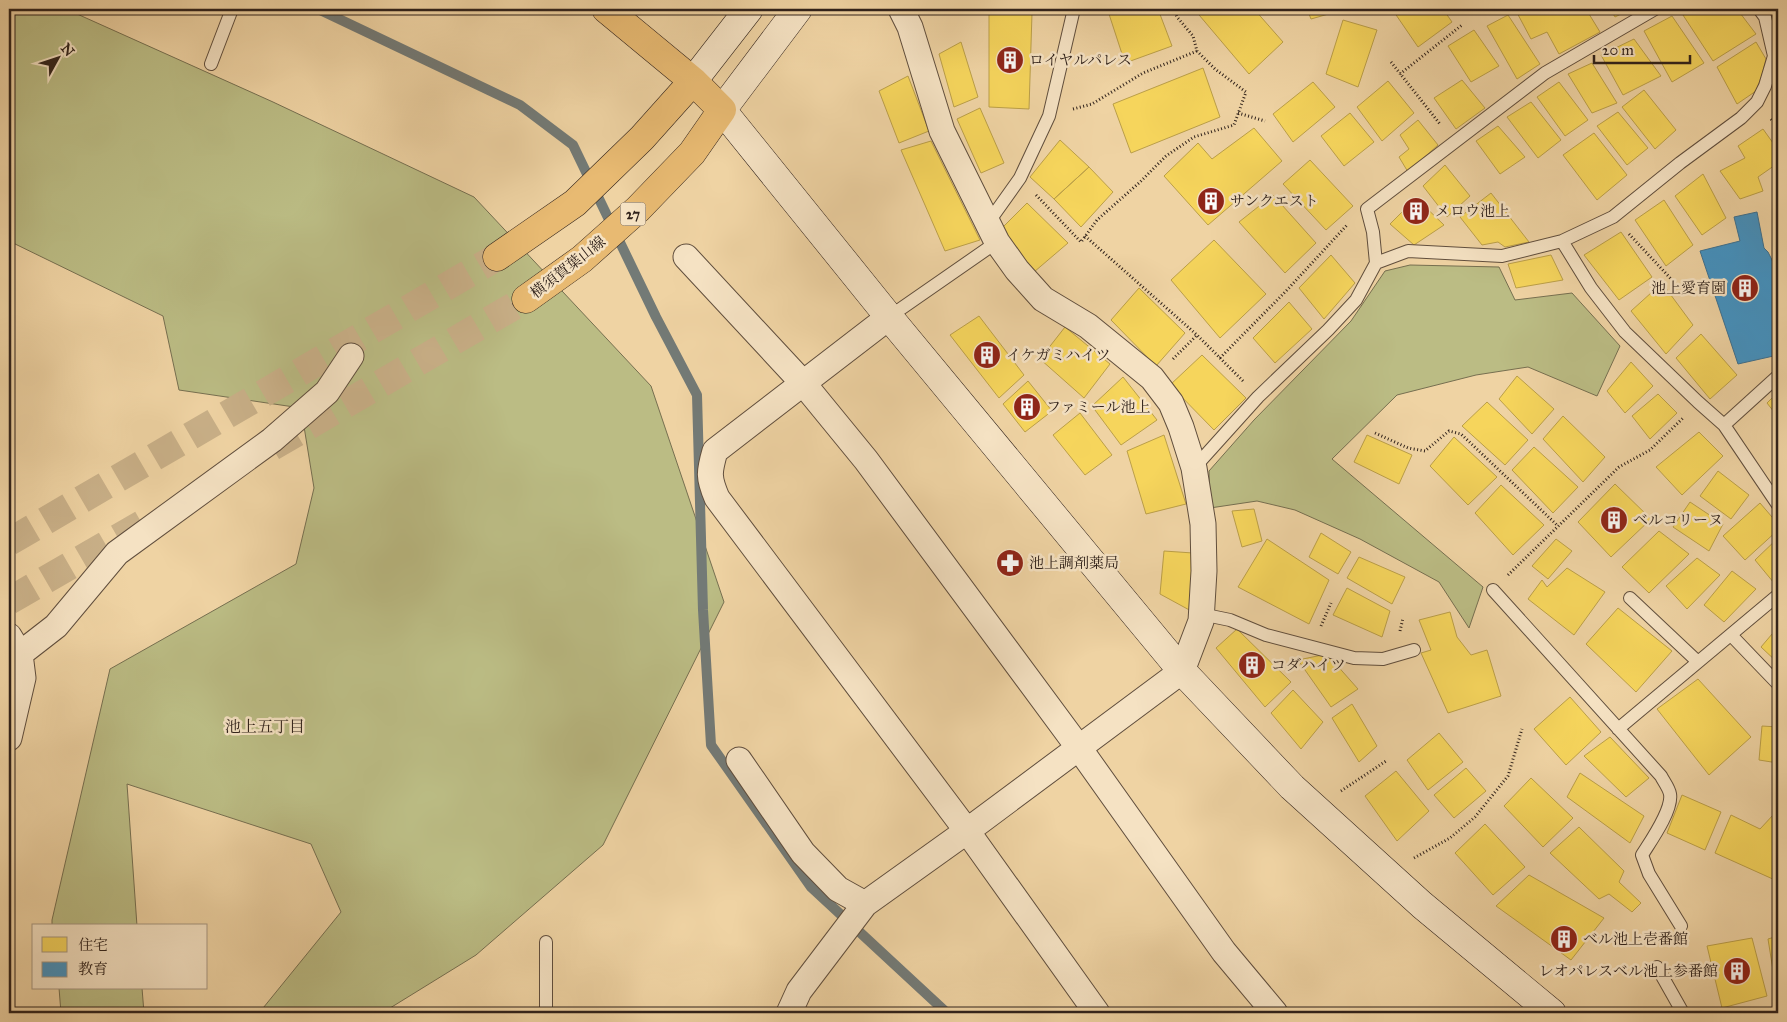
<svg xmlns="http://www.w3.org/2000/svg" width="1787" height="1022" viewBox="0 0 1787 1022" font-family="'IM FELL Great Primer','Noto Serif JP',serif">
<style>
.green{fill:#bbbc84;stroke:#766f50}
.homes{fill:#f6d55c;stroke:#bb9f48}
.schools{fill:#4393c3;stroke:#3d7191}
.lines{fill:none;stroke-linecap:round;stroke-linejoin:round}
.stream{stroke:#737a76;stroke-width:10}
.primary-tunnel{stroke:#c9b088;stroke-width:28;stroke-dasharray:28 14;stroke-linecap:butt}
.lane-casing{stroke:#604e3d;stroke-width:14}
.street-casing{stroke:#604e3d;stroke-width:27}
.secondary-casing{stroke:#30221b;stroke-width:29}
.primary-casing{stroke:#30221b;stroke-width:29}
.path{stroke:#30221b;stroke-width:3;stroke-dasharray:1 2.5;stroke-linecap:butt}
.lane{stroke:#f5e2c3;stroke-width:12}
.street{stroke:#f5e2c3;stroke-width:25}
.secondary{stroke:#f5e2c3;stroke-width:28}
.primary{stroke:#e8ba72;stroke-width:28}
.labels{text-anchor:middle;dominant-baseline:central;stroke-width:5;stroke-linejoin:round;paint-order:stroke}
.shield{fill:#f5e2c3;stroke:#6b5c4d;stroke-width:1}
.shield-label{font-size:14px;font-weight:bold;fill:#30221b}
.poi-label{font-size:15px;fill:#30221b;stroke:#f5e2c3;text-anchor:start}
.street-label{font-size:15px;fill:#30221b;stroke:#f5e2c3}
.neighbourhood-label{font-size:16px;fill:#30221b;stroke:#f5e2c3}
</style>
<rect width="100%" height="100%" fill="#efd3a3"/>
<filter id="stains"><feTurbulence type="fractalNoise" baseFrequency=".004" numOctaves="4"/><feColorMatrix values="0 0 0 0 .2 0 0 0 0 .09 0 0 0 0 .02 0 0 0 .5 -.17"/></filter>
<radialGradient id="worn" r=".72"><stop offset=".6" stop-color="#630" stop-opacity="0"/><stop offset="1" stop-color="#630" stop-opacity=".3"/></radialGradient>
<path class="green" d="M9,9H66L273,102L474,197L651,386L724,602L603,845L476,955L382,1013H259L341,912L311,844L127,784L137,926H52V920L110,669L296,564L314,488L301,408L179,390L163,316L9,241Z
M1410,265L1499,267L1515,300L1572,293L1620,346L1597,396L1528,367L1476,375L1397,395L1332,459L1483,587L1469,628L1439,582L1360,539L1295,510L1257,501L1210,508L1209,471L1254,420L1351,321L1385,271Z
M59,988H142L144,1013H61Z"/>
<path class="homes" d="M1116,9H1158L1172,46L1125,63L1108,11Z
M1194,9H1254L1283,42L1249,74Z
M1307,9H1331L1332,13L1311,19Z
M1392,9H1443L1452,22L1418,47Z
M1515,9H1586L1600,32L1559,54L1547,32L1531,39Z
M1610,9H1631L1615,17Z
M1687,9H1737L1756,34L1713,61L1681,12Z
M989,12L1032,13L1029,109L989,107Z
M1508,15L1540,64L1517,79L1487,26Z
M1672,16L1704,63L1672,82L1644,31Z
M1343,20L1377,30L1358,87L1326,74Z
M1474,30L1499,66L1471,82L1448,46Z
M1634,39L1661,76L1623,95L1601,55Z
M961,42L978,97L954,107L939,54Z
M1756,42L1766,59L1762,75L1756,91L1737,104L1717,67Z
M1592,63L1617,103L1592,113L1568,74Z
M1203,68L1220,117L1131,153L1113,104Z
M908,76L929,131L899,143L879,91Z
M1462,80L1485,108L1456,129L1434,98Z
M1388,81L1414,113L1382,141L1357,107Z
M1313,82L1335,107L1293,142L1273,114Z
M1559,82L1588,120L1565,136L1537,97Z
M1644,90L1676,130L1655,149L1622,107Z
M1531,102L1561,140L1538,158L1507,117Z
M980,108L1004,163L981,173L957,119Z
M1618,112L1648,148L1627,165L1597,126Z
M1350,113L1374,142L1344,166L1321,136Z
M1418,120L1438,145L1408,172L1399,157L1409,149L1400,135Z
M1498,126L1525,157L1500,174L1476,141Z
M1254,128L1282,161L1208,225L1164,176L1198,143L1212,159Z
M1763,129L1778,150V163L1758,177L1763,191L1740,199L1720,171L1745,158L1738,146Z
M1594,133L1627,175L1597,200L1563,155Z
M1060,140L1089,167L1054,199L1030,177Z
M931,141L980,240L945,251L901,150Z
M1310,160L1353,206L1326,230L1283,184Z
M1445,165L1470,196L1447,217L1423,186Z
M1089,167L1113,192L1081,227L1054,199Z
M1703,174L1726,218L1702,235L1675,196Z
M1491,193L1529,242L1505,247L1498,242L1482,245L1460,217Z
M1273,195L1316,243L1285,273L1239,222Z
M1416,198L1444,225L1414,245L1390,224Z
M1664,200L1693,245L1666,266L1635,220Z
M1027,203L1068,243L1034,272L1001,229Z
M1621,232L1652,277L1619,300L1584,255Z
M1214,240L1266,294L1220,338L1171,280Z
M1331,255L1355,283L1324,319L1299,288Z
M1551,255L1563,280L1516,288L1508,264Z
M1662,283L1693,325L1666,354L1631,311Z
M1139,288L1185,333L1156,366L1111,320Z
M1289,302L1312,329L1275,363L1253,338Z
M979,316L1024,375L999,398L950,335Z
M1065,327L1110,364L1084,398L1040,359Z
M1701,334L1737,375L1710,399L1676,358Z
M1202,355L1246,398L1214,430L1170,385Z
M1631,362L1653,386L1625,413L1607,391Z
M1517,376L1554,409L1532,434L1499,399Z
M1123,377L1157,420L1121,445L1092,406Z
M1028,381L1052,411L1025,432L1003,404Z
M1778,392V417L1767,403Z
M1658,394L1677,413L1650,439L1632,416Z
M1487,402L1528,440L1505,465L1462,426Z
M1080,413L1112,455L1085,475L1053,435Z
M1563,416L1605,457L1583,482L1543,439Z
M1699,432L1723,456L1682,495L1656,467Z
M1164,435L1186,504L1146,514L1127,451Z
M1367,435L1412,455L1399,484L1354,462Z
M1454,437L1497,477L1468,505L1430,466Z
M1534,447L1578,487L1553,513L1512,470Z
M1718,471L1749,495L1731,519L1700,496Z
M1615,484L1651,519L1611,557L1578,522Z
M1501,485L1544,525L1513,555L1475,513Z
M1690,502L1723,524L1709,551L1673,527Z
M1760,503L1778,524V530L1745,560L1723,536Z
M1254,509L1262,541L1242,547L1232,511Z
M1659,531L1689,554L1649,593L1622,567Z
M1321,533L1351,552L1338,574L1309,557Z
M1778,538V579L1774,583L1755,560Z
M1267,539L1329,580L1309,624L1238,587Z
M1556,539L1572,551L1548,579L1532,566Z
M1164,551L1193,553V612L1160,594Z
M1359,557L1405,577L1392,604L1347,578Z
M1697,558L1720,575L1687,609L1666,586Z
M1567,568L1605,592L1574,635L1528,599L1542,580L1547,587Z
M1732,571L1756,589L1724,622L1704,605Z
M1347,588L1390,611L1382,637L1333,615Z
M1618,608L1672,651L1636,692L1586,644Z
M1450,612L1457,637L1471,655L1487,650L1501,696L1448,713L1421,653L1431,650L1419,620Z
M1778,627V663L1761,647Z
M1237,629L1291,682L1265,707L1216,648Z
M1327,654L1358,689L1331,707L1298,660Z
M1698,679L1751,737L1709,775L1657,709Z
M1293,690L1323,722L1301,749L1271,713Z
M1570,697L1601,732L1566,765L1534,729Z
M1352,704L1377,746L1359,762L1332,718Z
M1762,726L1778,727V763L1759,760Z
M1439,733L1463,762L1428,790L1407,760Z
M1610,737L1649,778L1626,797L1584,756Z
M1466,768L1486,791L1454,818L1434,795Z
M1396,771L1429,811L1397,841L1365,796Z
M1580,773L1644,816L1630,843L1567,797Z
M1531,778L1573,818L1543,847L1504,806Z
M1682,795L1721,812L1705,850L1667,833Z
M1774,814L1778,816V874L1775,880L1715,853L1731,815L1760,829Z
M1485,824L1525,867L1493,895L1455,853Z
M1579,827L1624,871L1619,882L1641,903L1632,912L1609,894L1599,899L1550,853Z
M1529,875L1604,918L1571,960L1496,906Z
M1778,936V988L1776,989L1768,939Z
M1752,938L1767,996L1722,1008L1707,946Z"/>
<path class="schools" d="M1757,212L1764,248L1768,252L1778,272V305H1777L1778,312V355L1738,364L1700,251L1740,241L1734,217Z"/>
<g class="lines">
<path class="stream" d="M318,9L520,105L573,145L656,317L697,395L703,610L711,745L811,887L947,1013"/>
<path class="primary-tunnel" d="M272,447L526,299
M9,542L497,257
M9,601L147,521"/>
<g class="lane-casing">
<path id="lane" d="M211,64L232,9
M988,223L1020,178L1049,116L1073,13V9
M1562,241L1591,288L1625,332L1698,402L1724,425L1778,505
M1376,263L1373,232L1367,209L1545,73L1655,9
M889,317L997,242
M1724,425L1778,376
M1194,468L1258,397L1328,330L1356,300L1376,263L1408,251L1502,256L1562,241L1613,217L1680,163L1741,118L1757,102L1765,86L1774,56L1765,17L1759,9
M1493,590L1661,776C1664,782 1669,788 1670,794C1673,810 1650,842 1642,855L1649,874L1681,926
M1630,598L1698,662
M1201,614L1230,620L1266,635L1354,658L1383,659L1414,650
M1731,635L1778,684
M1618,729L1778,595
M1657,967L1683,1013
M546,1013V942"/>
</g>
<g class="street-casing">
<path id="street" d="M686,257L803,383L866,460L1079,748L1224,952L1275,1013
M889,317L715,451C709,472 708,477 717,498L967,831L1097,1013
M9,636L20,654L23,678L9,738
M20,654L56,626L117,553L272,440L327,392L351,356
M739,760L803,853L838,889L865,904
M789,1013L799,991L865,904L967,831L1182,671L1201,621L1204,571L1203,524L1194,468L1181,427L1171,403L1152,378L1088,326L1043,299L1017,270L997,242L942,131L910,27L901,9"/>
</g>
<g class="secondary-casing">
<path id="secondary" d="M798,9L722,110L889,317L1182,671L1292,787L1422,905L1552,1013
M693,81L749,9"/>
</g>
<g class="primary-casing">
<path id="primary" d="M497,257L575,203L642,138L693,81
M526,299L582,259L638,209L692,153L722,110L693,81L606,9"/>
</g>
<path class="path" d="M1391,62L1440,124
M1400,74L1462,25
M1073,109L1092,104L1143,73L1197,51
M1238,113L1265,121
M1771,119L1778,128
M1036,195L1081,242L1097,220L1140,182L1166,156L1194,137L1234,125L1246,92L1215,69L1197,51L1193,36L1177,17L1174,9
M1629,234L1673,281
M1778,234L1774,251L1778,259
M1085,236L1197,335
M1220,358L1287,290L1347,225
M1173,359L1197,335L1243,381
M1375,433L1408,448L1425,451L1449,431L1461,434L1558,526
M1508,575L1619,467L1650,450L1683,418
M1321,626L1331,603
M1400,631L1403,618
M1341,791L1386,761
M1414,858L1450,838L1475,817L1508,776L1522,729
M1651,944L1663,938"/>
<use href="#lane" class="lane"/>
<use href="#street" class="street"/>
<use href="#secondary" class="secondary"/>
<use href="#primary" class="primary"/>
</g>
<defs>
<g id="building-disc" transform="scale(1.4375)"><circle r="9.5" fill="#8f2418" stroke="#f5e2c3"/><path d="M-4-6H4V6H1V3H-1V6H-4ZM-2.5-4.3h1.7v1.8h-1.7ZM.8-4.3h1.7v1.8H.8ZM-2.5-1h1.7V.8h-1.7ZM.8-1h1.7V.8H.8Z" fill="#fff"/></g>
<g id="pharmacy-disc" transform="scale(1.4375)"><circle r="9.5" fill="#8f2418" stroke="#f5e2c3"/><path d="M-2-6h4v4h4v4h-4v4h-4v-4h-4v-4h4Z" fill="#fff"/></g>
</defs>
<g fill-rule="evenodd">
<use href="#building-disc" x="1010" y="60"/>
<use href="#building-disc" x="1211" y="201"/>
<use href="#building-disc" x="1416" y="211"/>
<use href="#building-disc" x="1745" y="288"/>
<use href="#building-disc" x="987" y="355"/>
<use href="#building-disc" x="1027" y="407"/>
<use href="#building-disc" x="1614" y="520"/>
<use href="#pharmacy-disc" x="1010" y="563"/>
<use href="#building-disc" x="1252" y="665"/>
<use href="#building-disc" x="1564" y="939"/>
<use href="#building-disc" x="1737" y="971"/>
</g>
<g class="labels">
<rect class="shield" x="620.5" y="202.5" width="25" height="23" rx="4"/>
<g class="shield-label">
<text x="633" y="214">27</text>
</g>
<g class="poi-label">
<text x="1029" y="60">ロイヤルパレス</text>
<text x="1230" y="201">サンクエスト</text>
<text x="1435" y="211">メロウ池上</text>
<text x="1726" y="288" text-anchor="end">池上愛育園</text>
<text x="1006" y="355">イケガミハイツ</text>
<text x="1046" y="407">ファミール池上</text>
<text x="1633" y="520">ベルコリーヌ</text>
<text x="1029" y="563">池上調剤薬局</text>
<text x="1271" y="665">コダハイツ</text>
<text x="1583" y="939">ベル池上壱番館</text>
<text x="1718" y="971" text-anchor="end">レオパレスベル池上参番館</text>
</g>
<g class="street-label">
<text transform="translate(568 267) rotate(-38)">横須賀葉山線</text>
</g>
<g class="neighbourhood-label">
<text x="265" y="726">池上五丁目</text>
</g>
</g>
<rect width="1787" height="1022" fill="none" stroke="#efd3a3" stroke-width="30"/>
<rect x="10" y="10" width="1767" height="1002" fill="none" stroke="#30221b" stroke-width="2.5"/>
<rect x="15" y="15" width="1757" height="992" fill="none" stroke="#30221b"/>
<rect x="32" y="924" width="175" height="65" fill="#f5e2c3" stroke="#a69580"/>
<rect x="42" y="937" width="25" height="15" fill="#f6d55c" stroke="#a69580"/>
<text x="78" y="950" font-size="15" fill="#30221b">住宅</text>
<rect x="42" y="962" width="25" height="15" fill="#4393c3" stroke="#a69580"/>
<text x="78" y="974" font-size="15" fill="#30221b">教育</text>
<g transform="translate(58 58) rotate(50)" stroke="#f5e2c3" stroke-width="4" paint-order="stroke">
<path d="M0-4L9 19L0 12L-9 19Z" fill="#30221b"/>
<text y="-8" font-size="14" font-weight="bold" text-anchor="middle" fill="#30221b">N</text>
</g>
<path d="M1594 55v8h96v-8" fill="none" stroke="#30221b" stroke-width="2.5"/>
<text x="1602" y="55" font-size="15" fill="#30221b" stroke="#f5e2c3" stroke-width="4" paint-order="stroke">20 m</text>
<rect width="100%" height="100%" filter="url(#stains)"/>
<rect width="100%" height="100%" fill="url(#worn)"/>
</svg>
